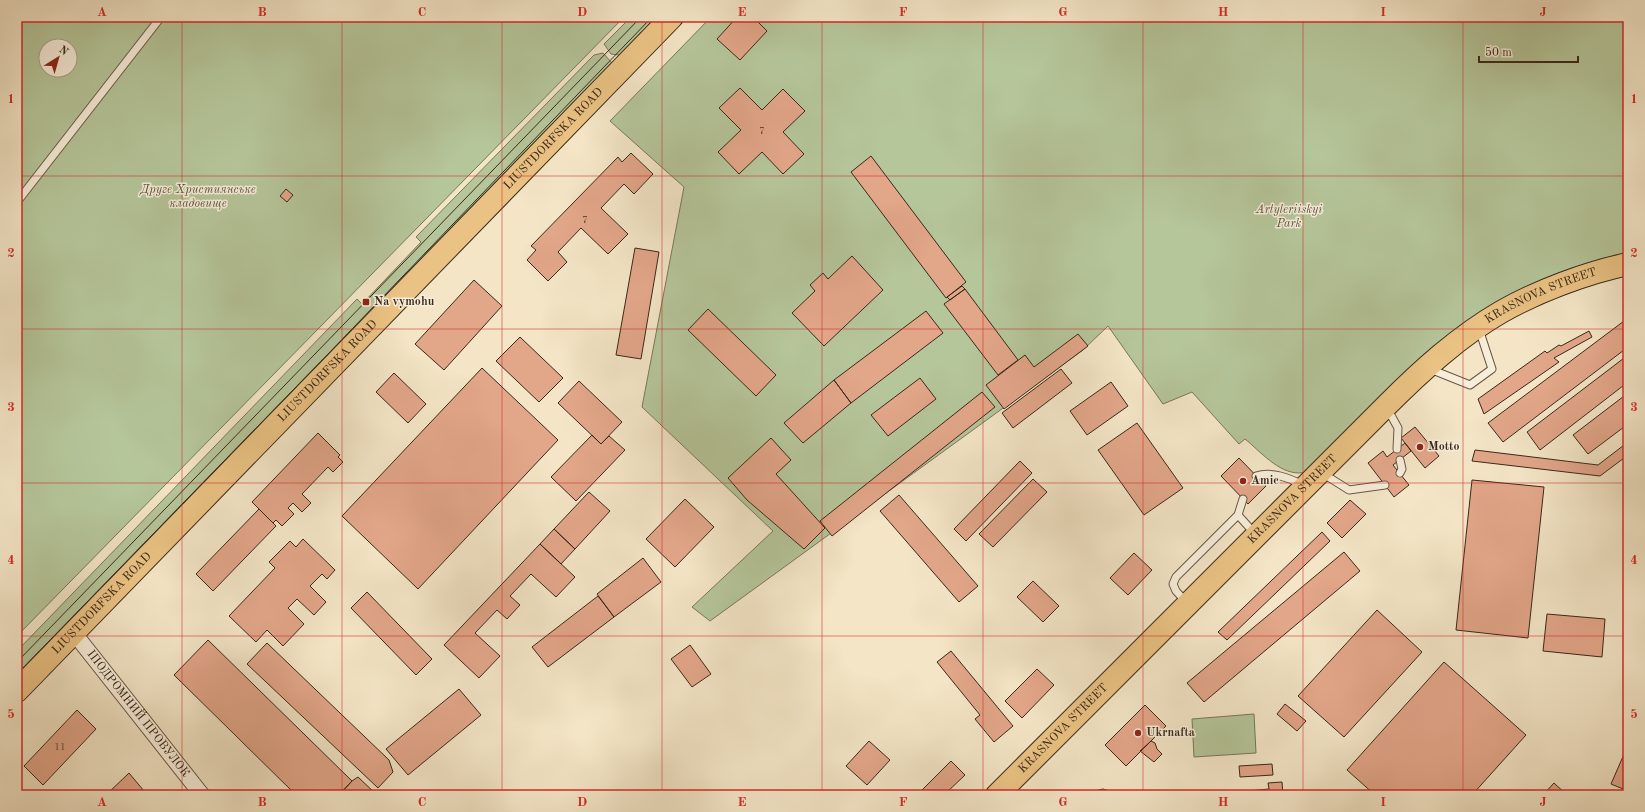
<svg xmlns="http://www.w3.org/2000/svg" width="1645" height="812" viewBox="0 0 1645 812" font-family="'Old Standard TT',serif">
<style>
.green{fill:#b5c69a;stroke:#78775a;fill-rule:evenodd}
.building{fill:#e2a689;stroke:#3a281a}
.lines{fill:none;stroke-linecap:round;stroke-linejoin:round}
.service-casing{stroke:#685745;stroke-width:9}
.minor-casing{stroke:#685745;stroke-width:17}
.primary-casing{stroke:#3a281a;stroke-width:24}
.service{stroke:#f7eeda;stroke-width:7}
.minor{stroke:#f7eeda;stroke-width:15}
.primary{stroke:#eac283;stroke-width:22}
.tram{stroke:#3a281a;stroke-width:1}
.grid{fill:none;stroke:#d62828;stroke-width:1;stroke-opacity:0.55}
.poi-dot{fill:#8f2418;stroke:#f7eeda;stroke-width:1.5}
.labels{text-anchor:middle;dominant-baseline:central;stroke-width:3;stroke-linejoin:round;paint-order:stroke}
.number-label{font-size:10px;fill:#644836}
.street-label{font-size:12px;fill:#3a281a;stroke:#f7eeda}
.park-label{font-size:12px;font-style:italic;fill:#59503a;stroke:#f7eeda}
.poi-label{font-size:12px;font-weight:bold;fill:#3a281a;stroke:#f7eeda;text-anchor:start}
.neatline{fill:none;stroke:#d62828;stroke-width:1.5}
.grid-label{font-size:13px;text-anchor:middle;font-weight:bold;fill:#d62828}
</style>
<rect width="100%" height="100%" fill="#f3e5c6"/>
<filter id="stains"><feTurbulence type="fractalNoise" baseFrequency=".005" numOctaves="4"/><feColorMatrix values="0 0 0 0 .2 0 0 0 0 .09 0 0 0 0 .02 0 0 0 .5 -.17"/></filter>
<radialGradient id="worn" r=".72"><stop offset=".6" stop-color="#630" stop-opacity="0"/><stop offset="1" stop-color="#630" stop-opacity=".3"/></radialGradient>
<path class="green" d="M17,17H624L17,636ZM46,46H70V70H46Z
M631,17H656L619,55L611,54L604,44Z
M711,17H1628V256L1537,287L1317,468C1311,470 1305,473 1299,473C1278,473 1260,451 1245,439L1239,444L1192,392L1163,404L1108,326L1083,350L710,621L692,607L773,531L642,407L684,187L610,121Z
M603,53L612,63L17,678V651L357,299L362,304L421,242L416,237L594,55Z
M1254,714L1256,753L1194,757L1192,719Z"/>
<path class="building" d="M737,17H753L767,31L740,60L717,39Z
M740,88L762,110L783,89L805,111L783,132L804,154L783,174L762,152L739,174L718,152L741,130L719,108Z
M631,153L653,174L634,194L624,184L601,208L628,234L608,254L581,228L558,252L567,262L548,281L527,260L536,250L531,246L618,157L622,162Z
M871,156L966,282L946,298L851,172Z
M286,189L293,195L287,202L280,196Z
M635,248L659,252L641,359L616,355Z
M852,256L883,290L824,346L792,313L815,291L810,285L823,273L828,279Z
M474,280L502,306L444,370L415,344Z
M962,286L965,289L950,300L947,297Z
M965,289L1018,360L998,375L944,304Z
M708,309L776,375L756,396L688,330Z
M926,311L943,333L851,403L834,380Z
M1628,318V347L1503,442L1488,423Z
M1589,331L1592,337L1554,358L1559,362L1484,414L1478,399L1545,351L1547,353L1559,345L1561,346Z
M1078,334L1088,346L1004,409L986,385L1025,355L1034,367Z
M520,337L563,378L539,402L496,361Z
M1628,355V382L1540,450L1527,432Z
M482,368L558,440L418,589L342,516Z
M1061,369L1072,383L1013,428L1002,413Z
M394,373L426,404L408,423L376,392Z
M920,378L936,399L888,436L871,415Z
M834,380L851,403L803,443L784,423Z
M579,381L622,422L601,444L558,403Z
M1111,382L1128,406L1087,435L1070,411Z
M982,392L995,407L832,536L820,521Z
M1628,393V424L1588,454L1573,435Z
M1137,423L1183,488L1144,515L1098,450Z
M1415,427L1439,456L1425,468L1401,438Z
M318,433L340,455L338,457L343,462L333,472L328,467L302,494L311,503L302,512L293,503L288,508L294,514L282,526L276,520L273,523L252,502Z
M592,435L601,444L609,436L625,450L576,501L551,477Z
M771,438L791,460L776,474L825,528L804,549L747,500L728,478Z
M1628,442V455L1600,476L1472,461L1475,450L1598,465Z
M1405,443L1411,451L1393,465L1409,485L1394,497L1368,463L1383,451L1387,457Z
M1239,458L1266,486L1248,504L1221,476Z
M1020,461L1032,473L966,541L954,529Z
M1033,479L1047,492L993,547L979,534Z
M1472,480L1544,487L1528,638L1456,630Z
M589,492L610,511L575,549L554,529Z
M899,495L978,586L959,602L880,511Z
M685,499L714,527L675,567L646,539Z
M1350,500L1366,514L1342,538L1327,523Z
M259,509L276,526L213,591L196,574Z
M554,529L575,549L561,564L540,544Z
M1322,532L1330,541L1227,640L1218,632Z
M303,539L335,570L327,579L322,574L310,586L326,602L314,615L297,599L288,608L304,624L283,646L267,630L256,642L229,616L275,568L269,562L290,541L296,547Z
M540,544L575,577L556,597L531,574L510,596L520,605L507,619L497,610L475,633L500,656L479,678L444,645Z
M1344,552L1360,571L1204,702L1187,683Z
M1134,553L1152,570L1128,595L1110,578Z
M643,558L661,582L614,617L597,594Z
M1628,577V619H1624Z
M1033,581L1059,606L1043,622L1017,597Z
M367,592L432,659L416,675L351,608Z
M598,596L614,617L548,667L532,647Z
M1377,610L1422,652L1344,737L1298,696Z
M1547,614L1605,619L1602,657L1543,651Z
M208,640L352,781L339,795H296L174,675Z
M267,643L389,760L393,772L378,788L247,664Z
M690,645L711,674L692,687L671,659Z
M951,651L1013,726L994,742L975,719L980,715L937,662Z
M1444,662L1526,735L1472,795H1375L1347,770Z
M1037,669L1054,685L1022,718L1005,701Z
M459,689L481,715L408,775L386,749Z
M1285,704L1306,721L1297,731L1277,714Z
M1145,705L1166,726L1126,766L1105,745Z
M77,710L96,729L43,785L24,766Z
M869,741L890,760L867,785L846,766Z
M1151,741L1155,743L1157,749L1162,754L1154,762L1140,751Z
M1628,745V791L1611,784Z
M951,761L965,775L944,795H924L921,791Z
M1272,764L1273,775L1240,777L1239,766Z
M129,773L144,791L140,795H106Z
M358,777L377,795H339L352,781Z
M1282,782L1283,795H1248V791L1269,789L1268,783Z
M1554,783L1567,795H1543Z
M1103,789L1112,792L1114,795H1094L1091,792Z
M291,790L296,795H286Z"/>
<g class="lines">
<g class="service-casing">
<path id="service" d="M17,202L161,17
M1430,369L1470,385L1492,369L1479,329
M1387,408L1398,428L1397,449
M1400,460L1402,469L1400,473
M1322,473L1349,490L1385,485
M1256,476C1272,471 1289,478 1303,485
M1238,515L1256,535
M1187,603L1176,591L1173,584L1176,577L1238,515L1243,499"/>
</g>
<g class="minor-casing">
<g id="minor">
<path id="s1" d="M74,633L202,795"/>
</g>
</g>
<g class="primary-casing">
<g id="primary">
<path id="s2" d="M17,691L672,17"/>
<path id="s3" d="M997,795L1386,406C1421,371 1458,337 1501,312C1538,291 1586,273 1628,264"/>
</g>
</g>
<use href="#service" class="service"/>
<use href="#minor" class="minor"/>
<use href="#primary" class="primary"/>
<path class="tram" d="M17,662L641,17
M17,674L329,353L652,17"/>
</g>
<path class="grid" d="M182,17V795M342,17V795M502,17V795M662,17V795M822,17V795M983,17V795M1143,17V795M1303,17V795M1463,17V795M17,176H1628M17,329H1628M17,483H1628M17,636H1628"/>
<g class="poi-dot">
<rect x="362" y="298" width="8" height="8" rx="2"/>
<circle cx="1420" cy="447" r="4"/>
<circle cx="1243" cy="481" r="4"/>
<circle cx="1138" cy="733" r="4"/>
</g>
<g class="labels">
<g class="number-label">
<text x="762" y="131">7</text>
<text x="585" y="220">7</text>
<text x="60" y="747">11</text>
</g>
<g class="street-label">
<text stroke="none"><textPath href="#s2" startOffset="770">LIUSTDORFSKA ROAD</textPath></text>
<text stroke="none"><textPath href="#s3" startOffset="742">KRASNOVA STREET</textPath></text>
<text stroke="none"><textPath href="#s2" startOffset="446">LIUSTDORFSKA ROAD</textPath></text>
<text stroke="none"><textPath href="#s3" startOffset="418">KRASNOVA STREET</textPath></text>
<text stroke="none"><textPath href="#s2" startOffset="122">LIUSTDORFSKA ROAD</textPath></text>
<text stroke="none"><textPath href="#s1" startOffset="103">ІПОДРОМНИЙ ПРОВУЛОК</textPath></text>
<text stroke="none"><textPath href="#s3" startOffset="94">KRASNOVA STREET</textPath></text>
</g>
<g class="park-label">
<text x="198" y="190">Друге Християнське<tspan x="198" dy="14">кладовище</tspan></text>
<text x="1289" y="210">Artyleriiskyi<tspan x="1289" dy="14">Park</tspan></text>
</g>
<g class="poi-label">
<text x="374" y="302">Na vymohu</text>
<text x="1428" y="447">Motto</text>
<text x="1251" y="481">Amic</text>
<text x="1146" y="733">Ukrnafta</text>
</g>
</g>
<rect width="1645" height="812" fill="none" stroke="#f3e5c6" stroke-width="44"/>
<g transform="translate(58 58) rotate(37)"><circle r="19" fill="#f7eeda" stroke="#ab9f8d"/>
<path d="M0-3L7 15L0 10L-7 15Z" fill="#8f2418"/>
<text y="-6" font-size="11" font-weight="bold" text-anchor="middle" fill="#3a281a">N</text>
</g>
<path d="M1479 56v6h99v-6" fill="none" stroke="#3a281a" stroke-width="2"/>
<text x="1485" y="56" font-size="12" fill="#3a281a" stroke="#f7eeda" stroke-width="3" paint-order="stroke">50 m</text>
<rect x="22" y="22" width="1601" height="768" class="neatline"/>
<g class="grid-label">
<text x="102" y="16">A</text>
<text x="262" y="16">B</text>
<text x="422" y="16">C</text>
<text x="582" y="16">D</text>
<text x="742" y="16">E</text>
<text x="903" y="16">F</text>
<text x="1063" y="16">G</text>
<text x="1223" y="16">H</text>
<text x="1383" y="16">I</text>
<text x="1543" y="16">J</text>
<text x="11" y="103">1</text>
<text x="1634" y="103">1</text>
<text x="11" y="257">2</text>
<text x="1634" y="257">2</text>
<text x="11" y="411">3</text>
<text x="1634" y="411">3</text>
<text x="11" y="564">4</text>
<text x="1634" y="564">4</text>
<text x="11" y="718">5</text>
<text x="1634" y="718">5</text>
<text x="102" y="806">A</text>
<text x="262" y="806">B</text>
<text x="422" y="806">C</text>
<text x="582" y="806">D</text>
<text x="742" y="806">E</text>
<text x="903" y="806">F</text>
<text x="1063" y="806">G</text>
<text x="1223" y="806">H</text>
<text x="1383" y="806">I</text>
<text x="1543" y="806">J</text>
</g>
<rect width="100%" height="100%" filter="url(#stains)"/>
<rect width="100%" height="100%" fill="url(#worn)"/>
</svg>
